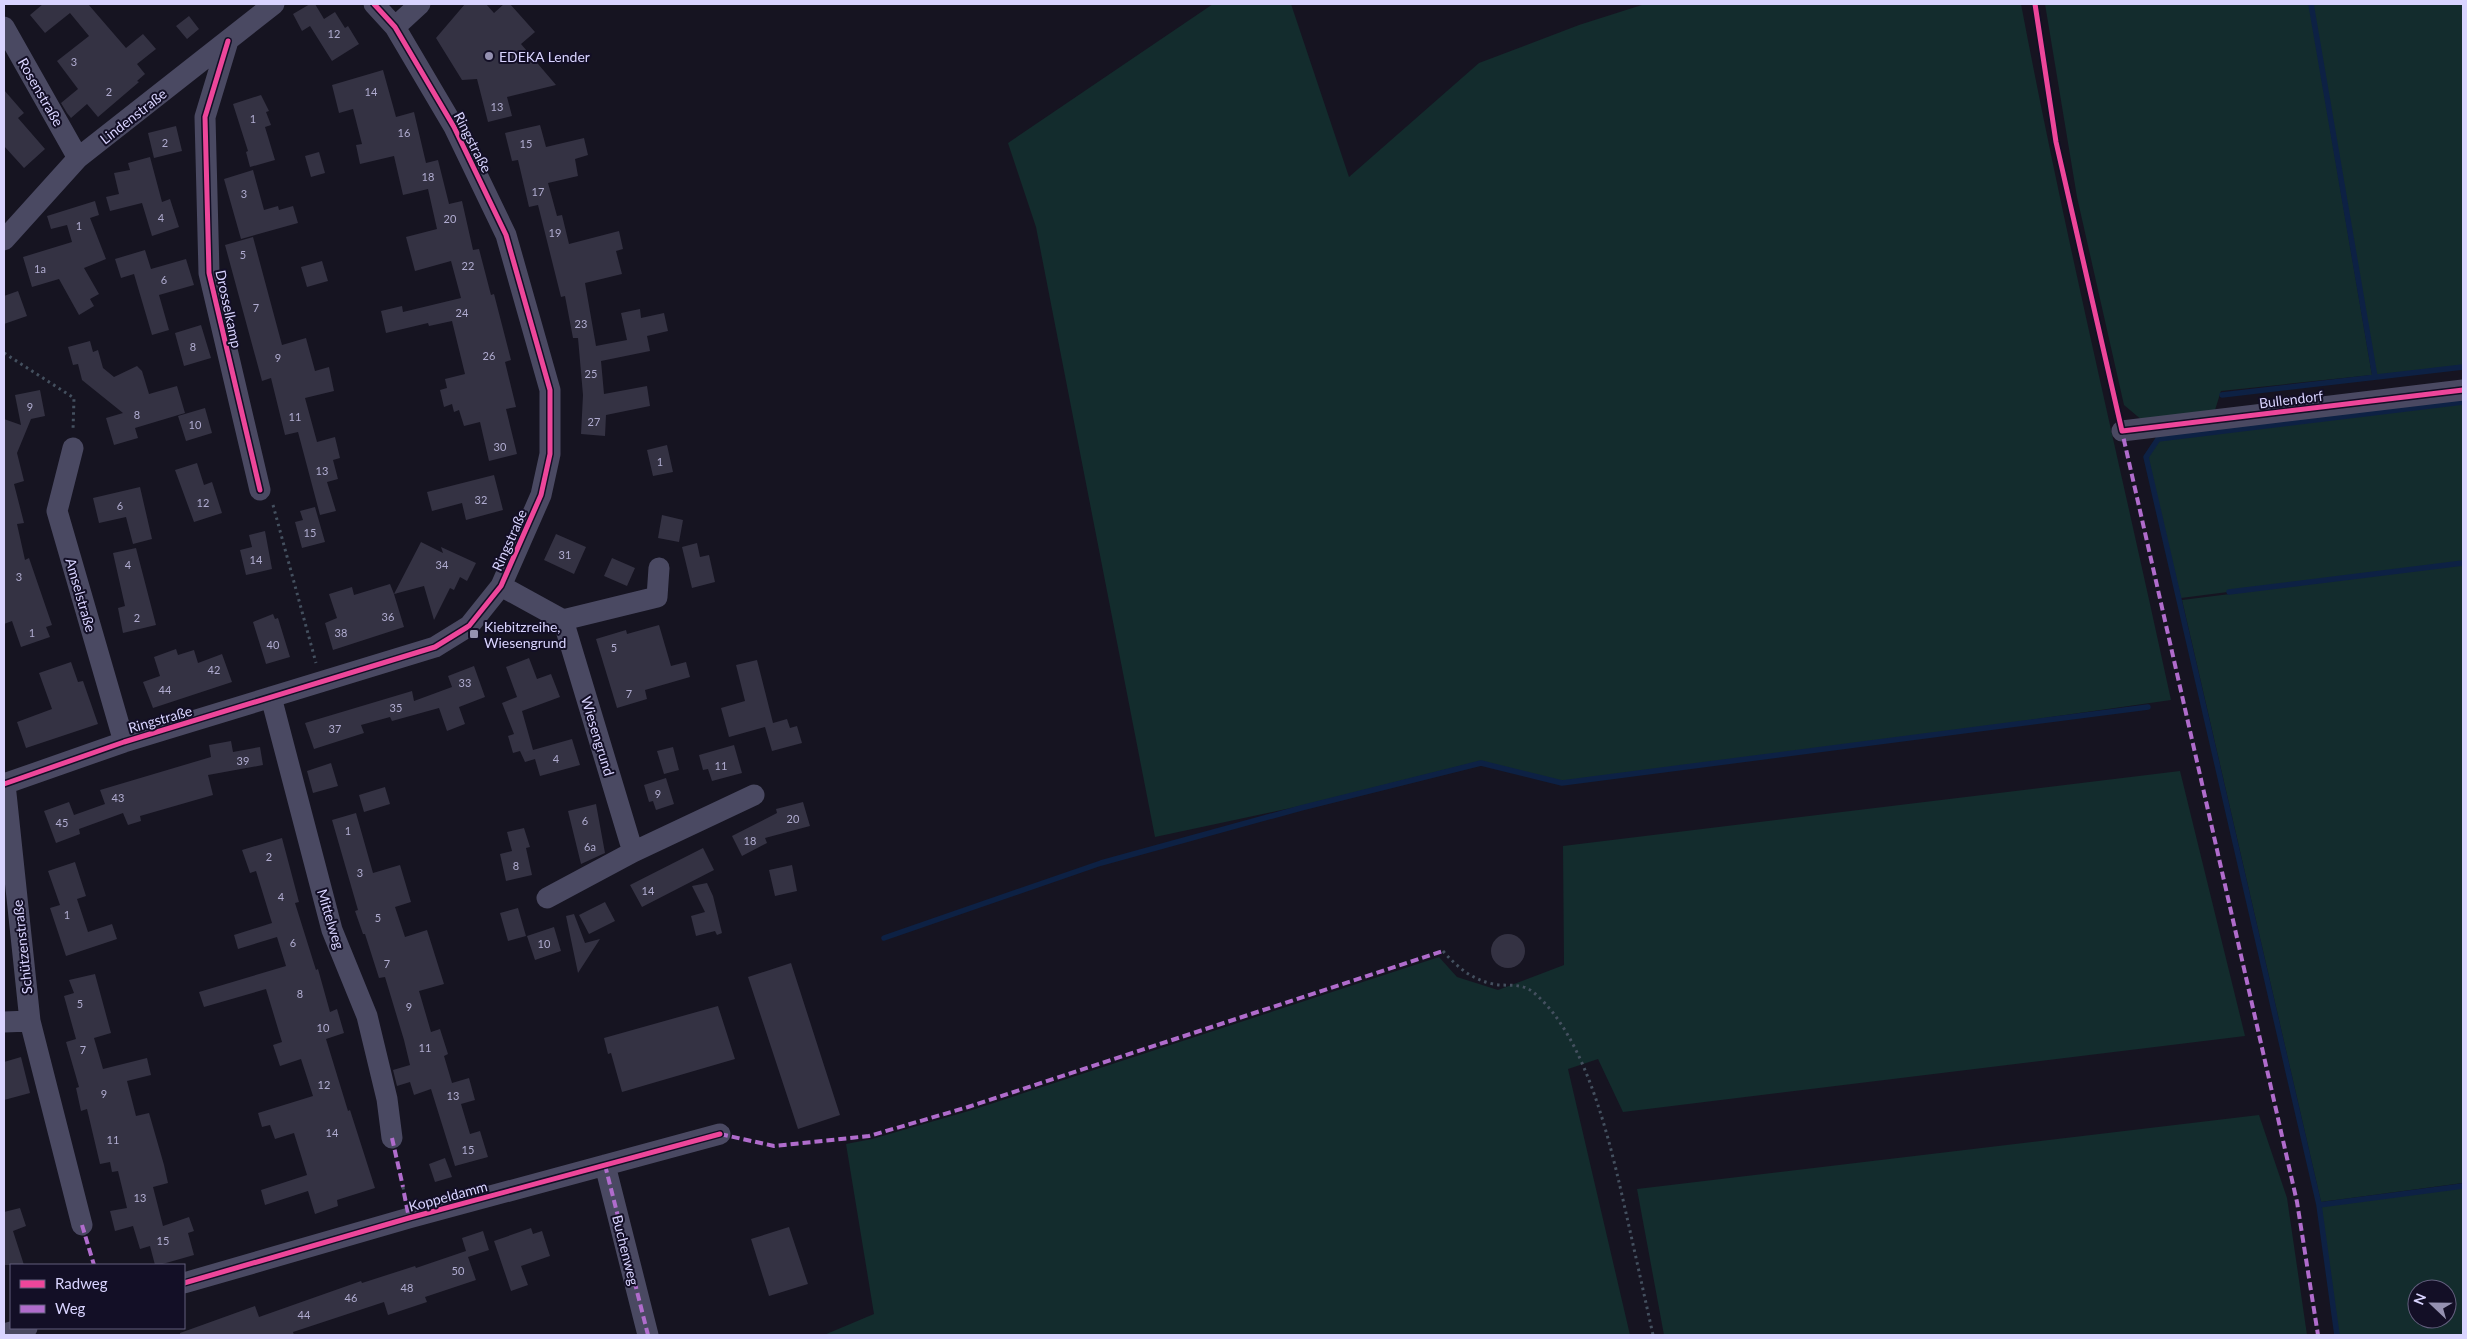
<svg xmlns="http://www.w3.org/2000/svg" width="2467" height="1339" viewBox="0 0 2467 1339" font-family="Lato,sans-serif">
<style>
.green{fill:#132c2d;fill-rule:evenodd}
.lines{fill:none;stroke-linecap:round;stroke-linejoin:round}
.stream{stroke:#0d2144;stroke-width:5.5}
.building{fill:#343243}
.path{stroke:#44505f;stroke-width:3;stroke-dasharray:2.5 4;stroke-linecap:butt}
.minor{stroke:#4a4962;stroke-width:21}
.quiet{stroke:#b06ccc;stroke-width:4;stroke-dasharray:8 4;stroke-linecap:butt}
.cycleway-casing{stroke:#130f26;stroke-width:8}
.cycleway{stroke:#ed469a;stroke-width:5}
.poi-dot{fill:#9591b1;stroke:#130f26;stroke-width:2}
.labels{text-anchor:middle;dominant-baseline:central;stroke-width:4;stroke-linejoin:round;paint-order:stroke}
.number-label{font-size:11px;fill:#b0acd0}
.poi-label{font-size:14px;fill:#d9d4ff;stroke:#130f26;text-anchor:start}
.street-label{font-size:14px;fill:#d9d4ff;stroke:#130f26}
</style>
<rect width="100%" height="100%" fill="#161421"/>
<path class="green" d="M1213,4H1291L1349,177L1479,63L1579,25L1645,4H2021C2065,237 2121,468 2171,700L1867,743L1561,781L1480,761L1300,806L1155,837L1036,227L1008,143Z
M2045,4H2309L2372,375L2221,391L2215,410L2143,421L2124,405L2077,197Z
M2313,4H2463V365L2376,375Z
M2463,404V562L2181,598L2147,457L2159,440Z
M2463,565V1183L2321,1202L2182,600Z
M2180,771L2245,1036L1623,1112L1598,1059L1568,1069L1630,1335H824L874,1314L846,1144L872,1139L972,1110L1439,957L1457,977L1498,990L1564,965L1563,846Z
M2259,1115L2287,1198L2307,1335H1664L1637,1189Z
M2463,1188V1335H2339L2321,1206ZM2417,1289H2447V1319H2417Z"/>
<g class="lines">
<path class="stream" d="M2311,4L2375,377
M2222,395L2463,367
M2229,592L2463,563
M884,938L1101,863L1301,808L1481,763L1562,783L2148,707
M2319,1205L2463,1186
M2337,1335L2319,1205L2146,457L2158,439L2463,402"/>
</g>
<path class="building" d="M43,4H88L126,48L143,34L156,49L137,64L145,74L137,81L139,82L98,117L87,104L71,118L67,113L61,103L78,89L57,61L89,36L70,13L45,33L30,15Z
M310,4H315L324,19L335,12L345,28L348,26L359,44L332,61L310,26L302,31L293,14Z
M465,4H486L494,13L504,4H510L535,32L521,44L556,85L507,97L512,116L488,122L477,79L462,80L436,38Z
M189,16L199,29L187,39L176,26Z
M383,70L396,117L414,112L426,163L438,160L449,204L462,201L473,250L479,249L491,295L494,294L511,360L505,362L516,407L506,409L517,454L489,461L480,422L464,426L459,410L454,412L452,404L444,407L440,390L447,388L445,379L465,374L452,321L429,326L428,323L386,333L381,311L402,306L403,312L461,298L451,261L415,271L406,237L437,229L428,189L403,195L394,156L360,164L356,145L362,144L353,109L339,113L332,85Z
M4,90L24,113L18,118L45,149L24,168L4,146Z
M261,95L269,111L266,112L271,125L265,127L275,160L250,167L246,152L248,151L233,104Z
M540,125L546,147L584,138L588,155L575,159L578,176L548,183L557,216L562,215L569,244L619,231L623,249L616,251L622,274L585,283L596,346L627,340L621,313L640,309L641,318L664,313L668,331L647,336L650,351L601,361L604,394L647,386L650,406L606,415L605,436L581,434L583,395L578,338H573L565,296L561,297L538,205L529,207L518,160L512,161L505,133Z
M176,126L182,151L154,158L148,133Z
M319,152L325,173L311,177L305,156Z
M150,157L162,202L170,199L179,227L152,236L142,203L110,211L106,197L119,194L114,173L130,170L128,163Z
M253,170L264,210L278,206L279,210L293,206L298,223L241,239L224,179Z
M95,201L99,215L90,218L106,259L84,268L99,294L90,299L94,306L79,315L59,279L32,287L23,257L72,242L67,225L51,229L47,216Z
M253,237L282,345L306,338L315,371L329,367L334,391L305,398L317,442L335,437L340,458L333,460L338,479L327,482L336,511L320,515L298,432L285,435L271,378L262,381L225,245Z
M145,250L151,269L186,259L194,285L159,295L169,330L152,335L134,274L121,278L115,259Z
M322,261L328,281L307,287L301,267Z
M18,291L27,316L4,324V296Z
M201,325L211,358L184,366L175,333Z
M90,341L93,352L98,350L103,368L114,377L137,366L142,371L149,394L177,386L185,413L135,428L138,438L114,445L106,418L123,413L82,380L78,364L73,365L68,347Z
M40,390L45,416L31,419L17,453L24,481L14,484L24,523L17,524L25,560L29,558L52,625L46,627L50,637L21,647L12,621L4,624V419L21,425L15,395Z
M205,408L212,433L186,441L178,416Z
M667,445L673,472L653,476L647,450Z
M197,463L204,485L212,482L222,513L194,522L175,470Z
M494,475L503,510L466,520L462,503L432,511L427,492Z
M140,487L152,539L133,544L126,517L99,523L93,498Z
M315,507L325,542L302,548L295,522L303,520L300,511Z
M662,515L683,520L679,542L658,538Z
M265,531L272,569L246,575L240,550L252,547L249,535Z
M556,534L586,547L574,574L544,560Z
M421,542L443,553L441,547L476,563L467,581L460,577L454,590L450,588L434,620L424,586L394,594L404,627L333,650L325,623L337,618L329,594L352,587L354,595L390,584L394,594Z
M697,543L700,557L709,555L715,582L692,588L682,547Z
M136,548L156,625L123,633L118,608L125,606L113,553Z
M612,558L635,568L627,586L604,576Z
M273,614L275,619L278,618L290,657L266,664L253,622Z
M659,625L671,666L686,662L690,677L645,690L647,699L617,708L596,639L626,630L627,634Z
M176,649L178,655L194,650L198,663L222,654L232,682L153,708L143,682L160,676L154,657Z
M529,658L537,679L551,674L560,697L522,711L533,750L572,739L580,765L540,776L535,759L525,762L520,751L513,753L508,736L514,734L502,703L517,697L506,667Z
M757,660L773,723L787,719L790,728L797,726L802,743L772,751L765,727L729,737L721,708L745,701L736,665Z
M71,662L78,682L83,681L98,724L26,748L17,722L52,709L39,673Z
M474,666L485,697L459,707L465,724L447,731L439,708L392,721L390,717L361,725L364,733L314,749L305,723L412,691L414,701L452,687L448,676Z
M231,741L233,752L260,747L263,765L208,775L213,795L140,816L141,821L128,825L123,813L79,829L80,834L56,843L44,811L69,802L74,815L105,804L100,790L211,757L209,745Z
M734,745L742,773L712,781L708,769L703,770L699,755Z
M673,747L679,770L664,774L657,751Z
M331,763L338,786L313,793L307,771Z
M666,778L674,804L656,810L653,801L649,802L644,785Z
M385,787L390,804L364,812L359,795Z
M803,802L810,826L765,838L767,843L742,856L732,836L777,813L776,809Z
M596,804L605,853L581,864L568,811Z
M356,813L373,873L400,865L411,902L395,907L405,937L427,930L444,984L419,991L431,1032L440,1029L448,1054L444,1056L452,1083L469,1078L475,1100L461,1104L470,1134L480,1131L488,1157L455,1166L431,1089L414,1095L410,1082L397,1086L393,1070L410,1065L404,1040L385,977L379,978L365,934H363L355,911L358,910L332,820Z
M524,828L530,847L526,848L532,875L506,881L500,854L512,851L507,832Z
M282,838L299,902L295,903L316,970L318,969L330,1012L337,1009L344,1033L326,1039L348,1111L350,1110L375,1188L337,1200L338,1206L315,1214L308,1191L265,1205L261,1190L307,1175L294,1133L275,1139L270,1125L262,1127L258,1113L313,1096L301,1059L280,1066L273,1045L282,1042L266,989L204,1007L199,992L286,966L277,937L238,949L234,935L272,923L256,871L250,873L242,850Z
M703,848L714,870L642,907L630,885Z
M75,862L86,896L77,899L88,932L112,924L117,939L66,956L50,908L60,905L48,871Z
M792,865L797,891L775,896L769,870Z
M707,883L713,896L722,933L717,935L715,931L696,936L691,916L705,912L692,886Z
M605,902L615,921L589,934L579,915Z
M518,908L526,936L508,941L500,913Z
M574,914L585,943L600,939L578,973L566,916Z
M554,927L561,951L535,960L527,936Z
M1491 951a17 17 0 1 1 34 0a17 17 0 1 1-34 0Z
M791,963L840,1115L798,1129L748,977Z
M95,974L111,1033L94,1038L103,1069L147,1058L151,1075L127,1081L136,1116L149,1113L164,1165L168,1183L153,1187L163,1226L189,1217L194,1231L188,1233L194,1255L159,1265H155L150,1246L140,1249L133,1226L115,1231L110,1211L127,1208L118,1171L112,1172L110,1162L100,1164L87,1109L81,1111L76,1088L79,1087L66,1042L76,1039L64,996L74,993L69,980Z
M718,1006L735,1059L622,1092L611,1053L608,1054L604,1038Z
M21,1057L30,1093L4,1100V1062Z
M445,1158L452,1177L435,1182L429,1164Z
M20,1208L26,1226L13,1231L24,1265H4V1212Z
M789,1227L808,1284L769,1296L751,1239Z
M531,1228L533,1234L542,1231L550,1256L521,1266L528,1285L511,1291L494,1241Z
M483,1231L489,1250L468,1257L476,1280L425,1297L427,1302L388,1315L384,1302L293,1332L294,1335H180V1333L255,1306L259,1317L361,1281L362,1283L415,1266L416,1268L466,1251L462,1238Z"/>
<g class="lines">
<path class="path" d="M4,353L74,398L73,430
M273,505L316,663
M1443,951C1457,967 1471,979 1493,984C1507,987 1520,982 1533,992C1587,1036 1611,1146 1626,1213C1635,1253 1644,1294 1653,1335
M403,1187L404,1193"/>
<path class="minor" d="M4,27L78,158
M395,27L420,4
M228,41L205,117L209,273L260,490
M4,240L78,158L274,4
M2122,431L2463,390
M73,448L57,511L124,742
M501,586L563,620L633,852L547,898
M563,620L657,597L659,568
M271,697L332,930L367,1016L387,1099L392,1138
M4,784L124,742L435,647L469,626L501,586L541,495L550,454V390L506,235L454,127L395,27L374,4
M5,784L30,1021L82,1225
M633,852L754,795
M4,1022L30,1021
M605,1165L648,1335
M184,1283L409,1218L720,1134
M4,1334L27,1328"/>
<path class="quiet" d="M2121,427L2297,1202L2318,1335
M720,1134L774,1146L869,1136L968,1107L1443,951
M392,1138L403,1187
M605,1165L648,1335
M404,1193L409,1218
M82,1225L94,1265"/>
<g class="cycleway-casing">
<path id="cycleway" d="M2035,4L2056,142L2122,431L2463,390
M228,41L205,117L209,273L260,490
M4,784L124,742L435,647L469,626L501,586L541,495L550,454V390L506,235L454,127L395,27L374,4
M184,1283L409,1218L720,1134"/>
</g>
<use href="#cycleway" class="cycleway"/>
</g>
<g class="poi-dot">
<circle cx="489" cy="56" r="5"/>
<rect x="469" y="629" width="10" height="10" rx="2.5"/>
</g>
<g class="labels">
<g class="number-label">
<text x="334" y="33">12</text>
<text x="74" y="61">3</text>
<text x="109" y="91">2</text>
<text x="371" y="91">14</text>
<text x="497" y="106">13</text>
<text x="253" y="118">1</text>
<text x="404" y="132">16</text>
<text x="165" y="142">2</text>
<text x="526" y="143">15</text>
<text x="428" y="176">18</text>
<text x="538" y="191">17</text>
<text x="244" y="193">3</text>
<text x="161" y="217">4</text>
<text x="450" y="218">20</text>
<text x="79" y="225">1</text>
<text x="555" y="232">19</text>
<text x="243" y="254">5</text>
<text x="468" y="265">22</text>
<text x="40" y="268">1a</text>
<text x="164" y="279">6</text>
<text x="256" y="307">7</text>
<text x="462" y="312">24</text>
<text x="581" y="323">23</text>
<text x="193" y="346">8</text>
<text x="489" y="355">26</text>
<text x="278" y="357">9</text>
<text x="591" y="373">25</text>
<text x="30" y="406">9</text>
<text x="137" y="414">8</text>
<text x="295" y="416">11</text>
<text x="594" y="421">27</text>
<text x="195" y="424">10</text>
<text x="500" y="446">30</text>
<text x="660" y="461">1</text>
<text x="322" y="470">13</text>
<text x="481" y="499">32</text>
<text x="203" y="502">12</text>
<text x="120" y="505">6</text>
<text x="310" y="532">15</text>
<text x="565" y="554">31</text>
<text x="256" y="559">14</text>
<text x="128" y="564">4</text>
<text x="442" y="564">34</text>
<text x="19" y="576">3</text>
<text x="388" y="616">36</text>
<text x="137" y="617">2</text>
<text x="32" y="632">1</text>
<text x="341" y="632">38</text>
<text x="273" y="644">40</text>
<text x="614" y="647">5</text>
<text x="214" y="669">42</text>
<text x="465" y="682">33</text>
<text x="165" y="689">44</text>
<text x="629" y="693">7</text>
<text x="396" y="707">35</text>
<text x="335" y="728">37</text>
<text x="556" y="758">4</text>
<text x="243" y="760">39</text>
<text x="721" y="765">11</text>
<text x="658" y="793">9</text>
<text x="118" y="797">43</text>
<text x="793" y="818">20</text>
<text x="585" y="820">6</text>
<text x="62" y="822">45</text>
<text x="348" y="830">1</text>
<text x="750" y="840">18</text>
<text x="590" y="846">6a</text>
<text x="269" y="856">2</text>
<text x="516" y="865">8</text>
<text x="360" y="872">3</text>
<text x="648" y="890">14</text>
<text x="281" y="896">4</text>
<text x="67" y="914">1</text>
<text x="378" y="917">5</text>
<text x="293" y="942">6</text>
<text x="544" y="943">10</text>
<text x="387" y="963">7</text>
<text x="300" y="993">8</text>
<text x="80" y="1003">5</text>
<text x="409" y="1006">9</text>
<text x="323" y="1027">10</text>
<text x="425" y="1047">11</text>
<text x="83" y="1049">7</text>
<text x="324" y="1084">12</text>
<text x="104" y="1093">9</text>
<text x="453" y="1095">13</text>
<text x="332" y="1132">14</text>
<text x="113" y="1139">11</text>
<text x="468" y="1149">15</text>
<text x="140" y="1197">13</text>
<text x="163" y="1240">15</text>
<text x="458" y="1270">50</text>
<text x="407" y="1287">48</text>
<text x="351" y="1297">46</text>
<text x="304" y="1314">44</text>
</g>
<g class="poi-label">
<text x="499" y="56">EDEKA Lender</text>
<text x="484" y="626">Kiebitzreihe,<tspan x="484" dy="16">Wiesengrund</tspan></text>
</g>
<g class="street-label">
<text transform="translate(41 92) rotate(60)">Rosenstraße</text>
<text transform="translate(133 116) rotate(-38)">Lindenstraße</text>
<text transform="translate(473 142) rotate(63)">Ringstraße</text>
<text transform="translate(229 309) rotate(78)">Drosselkamp</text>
<text transform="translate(2291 399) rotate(-7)">Bullendorf</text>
<text transform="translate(509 540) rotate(-66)">Ringstraße</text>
<text transform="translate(81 595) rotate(74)">Amselstraße</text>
<text transform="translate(160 719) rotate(-16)">Ringstraße</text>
<text transform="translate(598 736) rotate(73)">Wiesengrund</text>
<text transform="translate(331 919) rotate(73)">Mittelweg</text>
<text transform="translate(22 947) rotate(-96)">Schützenstraße</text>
<text transform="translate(448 1196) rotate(-15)">Koppeldamm</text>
<text transform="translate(626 1250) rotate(76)">Buchenweg</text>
</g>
</g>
<rect width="2467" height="1339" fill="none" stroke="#d9d4ff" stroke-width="10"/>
<rect x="10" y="1264" width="175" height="65" fill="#130f26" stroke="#625e7d"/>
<rect x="20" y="1280" width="25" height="8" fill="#ed469a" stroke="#625e7d"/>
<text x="55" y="1289" font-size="15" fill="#d9d4ff">Radweg</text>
<rect x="20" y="1305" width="25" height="8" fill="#b06ccc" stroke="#625e7d"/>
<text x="55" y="1314" font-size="15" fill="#d9d4ff">Weg</text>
<g transform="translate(2432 1304) rotate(292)"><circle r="24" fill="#130f26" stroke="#625e7d"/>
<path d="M0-4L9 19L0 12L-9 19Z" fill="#9591b1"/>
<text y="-8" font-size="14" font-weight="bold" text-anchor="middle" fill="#d9d4ff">N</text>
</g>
</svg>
